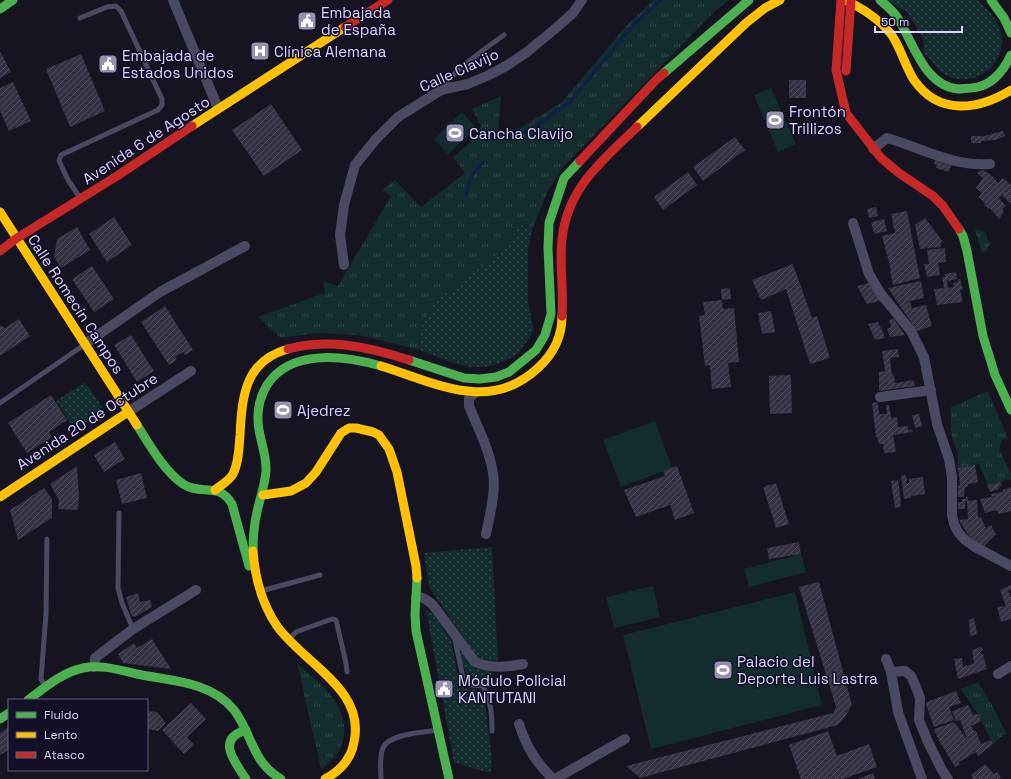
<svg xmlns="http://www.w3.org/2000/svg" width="1011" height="779" viewBox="0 0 1011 779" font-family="'Space Grotesk',sans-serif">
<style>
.grass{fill:url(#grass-tufts)}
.park{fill:url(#park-dots)}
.pitch{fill:#132c2d}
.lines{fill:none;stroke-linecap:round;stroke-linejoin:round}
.stream{stroke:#0d2144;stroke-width:3.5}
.building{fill:url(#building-hatch)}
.lane{stroke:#4a4962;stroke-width:5}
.street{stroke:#4a4962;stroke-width:10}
.fast{stroke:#4caf50;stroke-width:9}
.slow{stroke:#ffc107;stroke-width:9}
.jam{stroke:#c62828;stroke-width:9}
.jam-bridge{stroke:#c62828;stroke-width:9}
.labels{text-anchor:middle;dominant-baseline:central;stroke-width:3;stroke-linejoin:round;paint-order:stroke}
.poi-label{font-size:15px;fill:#d9d4ff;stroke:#130f26;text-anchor:start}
.street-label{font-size:15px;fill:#d9d4ff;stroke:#130f26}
</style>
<defs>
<pattern id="grass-tufts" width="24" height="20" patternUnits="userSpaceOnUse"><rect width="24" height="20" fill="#132c2d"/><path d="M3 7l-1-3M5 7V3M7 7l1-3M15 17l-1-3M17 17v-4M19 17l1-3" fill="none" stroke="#354a4c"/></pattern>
<pattern id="park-dots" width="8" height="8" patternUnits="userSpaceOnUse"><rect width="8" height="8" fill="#132c2d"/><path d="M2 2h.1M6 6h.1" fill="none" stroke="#354a4c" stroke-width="1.8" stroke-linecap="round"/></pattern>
<pattern id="building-hatch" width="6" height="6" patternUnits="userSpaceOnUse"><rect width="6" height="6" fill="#343243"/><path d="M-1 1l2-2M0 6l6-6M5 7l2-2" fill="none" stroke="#514f5f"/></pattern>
</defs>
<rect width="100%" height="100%" fill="#161421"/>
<path class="grass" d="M653,0H729L716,10L562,168L548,191L533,227L520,225L503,250L435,302L422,325L419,350L359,335L316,333L281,338L258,317L325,293L323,281L338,286L391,196L382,190L395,180L421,207L465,173L453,157L471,142L481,126L472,109L501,96L498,133L522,127L561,103L628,24Z
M975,230H981L986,232L987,239L990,244L987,250L982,253Z
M986,392H988L1008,438L1002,440L999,449L1011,474V479L988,486L979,464L958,468V455L951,434V407Z
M297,663C320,684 351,705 343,740C340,753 332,762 321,769Z
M978,682L992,705L1006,733L993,744L978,714L961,689Z"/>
<path class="park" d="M888,0H978C987,9 998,19 1001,32C1008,63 977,89 948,76C937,71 932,60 923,53L924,42L918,30L906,11L898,8Z
M520,225L533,227L528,249V303L534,330C529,338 524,347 518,353C516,356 511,358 508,359C476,377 450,361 419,350L422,325L435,302L503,250Z
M85,382L102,407L99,414L75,430L56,401Z
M492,547L498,661H483L476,656L429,587L424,553Z
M426,610L432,613L451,640L459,682L464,688L474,689L479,692L485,703L492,760L491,773L454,763Z
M459,646C469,661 470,671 491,671L492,687L489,682H474C462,670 462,662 459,646Z"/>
<path class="pitch" d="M771,88L796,144L778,152L754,95Z
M462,112L476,128L448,154L434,139Z
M655,421L672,468L621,487L603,440Z
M801,554L806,572L749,587L744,569Z
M653,586L660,617L614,628L606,597Z
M795,592L822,705L651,749L623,635Z"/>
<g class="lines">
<path class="stream" d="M512,131L526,132L568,104L634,24L661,0
M465,197L472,175L482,163"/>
</g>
<path class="building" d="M0,51L11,72L0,78Z
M81,54L105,111L70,127L46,69Z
M789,80H806V98H789Z
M13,82L31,121L9,131L0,111V88Z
M271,104L302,150L264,176L232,130Z
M1003,131L1005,136L995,140L981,141V143H971V136H984Z
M735,137L745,150L703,181L693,167Z
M935,160L951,165L949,172L936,168L937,165L934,164Z
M983,170L991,175L998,183L1003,178L1011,185V204L1002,195L999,198L1006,206L1002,209L1004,212L999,219L990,208L989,209L984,205L985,203L978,197L982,193L976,188L983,178L977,173Z
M688,172L697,185L663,210L654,197Z
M876,207L878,216L869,218L867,209Z
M907,211L920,278L893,285L890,270H891L882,236L895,233L891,214Z
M114,217L132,245L107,262L89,234Z
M925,218L943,242H941V247L920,249L915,225Z
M884,219L887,231L874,234L871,222Z
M77,227L90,250L61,268L54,257L57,239Z
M945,248L946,262L938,263L940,275L927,277L924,264H929L927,250Z
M793,264L812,318L817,316L830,358L810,364L786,289L761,300L752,280Z
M92,266L114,299L94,312L72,279Z
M956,272L957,279L947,281L948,288L954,287L953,283L958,282V279H960L963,289L960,290L963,302L937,305L934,289L944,288L942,277H945L944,274Z
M921,281L924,298L910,301L912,308L926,305L932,326L917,331L888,288Z
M869,283L880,301L867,304L857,286Z
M730,288L731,299L722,300L723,309L734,308L739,362L728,363L731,387L712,389L710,365L705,366L699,316L705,315L703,302L722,300L721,289Z
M165,306L193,350L185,355L183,352L175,357L177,360L169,365L141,322Z
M771,311L775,332L762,334L758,313Z
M19,319L30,336L0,356V325L5,328Z
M894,319L900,328L905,335L890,337L887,329L891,327L889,320Z
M878,322L883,332L885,338L875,340L868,324Z
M131,335L154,371L137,382L114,345Z
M898,349L899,357L890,358L892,375H894L895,383L914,380L915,386L879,391V372L885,371L882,351Z
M791,375L792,413L770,414L769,376Z
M51,395L67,420L49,432L52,437L27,453L8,423Z
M878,402L879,414H887L886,405H889L891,418L897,417L898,427L908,426V430H912L913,432L893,435L896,452L884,453L883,444H879L877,437H876L872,403Z
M919,414L922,426L915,428L912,415Z
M115,442L125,459L104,472L94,455Z
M975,465L978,482L968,484V487H965L964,497H958V486L960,485L958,468Z
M77,466L79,495L78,510L58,509L59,500L50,484Z
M677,466L694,513L675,520L670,505L636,517L624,490L665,476L663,471Z
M141,473L147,498L122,504L116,480Z
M906,475L907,481H906V483H909V479L923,477L925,494L911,496V498L904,499L901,476Z
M898,480L901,502L900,503L901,507L895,508L891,481Z
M1001,482L1002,486L998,487L999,489L990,492L988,486Z
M776,483L789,524L776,528L763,487Z
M1011,487V511L999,514L997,510L985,513L980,499L992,497L991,494L1003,492V490Z
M44,488L52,499V518L18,540L10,510Z
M966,497H968V501L977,500L978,517H981L986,528L991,525L996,534L983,547L978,545L969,536L959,520L968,519L967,501L965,502V509H958V502H962V499H966Z
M799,542L801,554L769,559L767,548Z
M819,582L852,705L845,717L838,725L640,778L626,766L833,713L836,707L799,587Z
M1011,585V589L1008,591L1011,597V619L1001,622L997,607L1006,606L1000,590Z
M138,593L140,602L150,600L152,607L135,617L131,615L126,597Z
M974,618L977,634L970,636L969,620Z
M152,639L171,669L123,663L118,654L134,643L137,648Z
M981,647L983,650L980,652L981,654H983L987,669L958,679L954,659L962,658L963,667L974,663L972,650Z
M956,691L961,703L949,707L954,720L934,727L926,705L927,702Z
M191,703L206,719L187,737L194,745L184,754L162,730Z
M968,705L973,715L978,714L981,721L971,726L974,731H976L981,744L991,740L993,744L978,756L976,752L959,762L960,764L955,767L938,739L934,729L954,722L967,739L960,720L956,721L952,711Z
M147,711L157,712L166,723L158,731L147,729Z
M9,727V750L0,755V733Z
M828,731L837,756L869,744L877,767L843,779H801L789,745Z
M985,764L994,774L997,772L1001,777L998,779H973L971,775Z
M873,773L875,779H858Z"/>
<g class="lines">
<path class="lane" d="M445,89C445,75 492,44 504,35
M80,198L68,180L59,161L61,155L158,110L162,105V99L121,11L116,6L107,7L80,18
M0,403L84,345
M119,513L118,588L122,603L133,629
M261,591L320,575
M289,639L296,632L332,619L336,620L346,663L347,672
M455,640L463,678L470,685L483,686C491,703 492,712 492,731
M45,686L41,679L46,614L47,539
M381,779C381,769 379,757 383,748C388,734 425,732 438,730"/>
<path class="street" d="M173,0L218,108
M873,149L887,138C922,148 953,167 990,164
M853,223L869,274L881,294L911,331L924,357L937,424L949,459L952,477V515L954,524L958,532L965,540L975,547L1011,566
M344,265L340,235L344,205L355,165L376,139L398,117L438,92L445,89L468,84L489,75L506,66L527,52L556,28L573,13L582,0
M85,344L160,292L245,246
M475,393L469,398V406C478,428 489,449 493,473C496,492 490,514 486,534
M880,397L931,390
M128,412L191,371
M416,597C424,597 427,600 433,605L475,662C491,669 507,667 523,664
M886,659L891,672L898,712L922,779
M94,667L95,658L133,629L196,590
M891,672L905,671L911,676L916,687L920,698L919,720L928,742L942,770L948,779
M998,674L1011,666
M519,724C527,748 535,761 553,779
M555,779L625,739"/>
<path class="fast" d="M880,0C886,5 893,11 897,17C913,41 924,86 958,89C962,89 967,88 971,88C991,87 1003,72 1011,55
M991,0L1004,18L1011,33
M0,9L13,0
M664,73L749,0
M959,229L963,236L967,251L983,336L995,375L1011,410
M409,360L464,378L480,379L496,377L509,372L536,350L545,335L551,314L548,248L549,223L564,178L580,161
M137,425C149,444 164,471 183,484C201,496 218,481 232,504L249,566
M253,551C253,538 254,525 257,512C260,498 265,485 266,471C267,452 257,435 258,417C258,406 261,395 267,385C291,348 345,356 381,366
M417,578L415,614L416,631L449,779
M28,700C44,688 63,672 83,668C101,664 119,670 137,674C170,681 211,681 234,710C253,735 251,761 281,779
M0,719L9,713
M246,730C215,739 235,762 246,779"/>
<path class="slow" d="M845,0C862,8 879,19 891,34C901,48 905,66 914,80C939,116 978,110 1011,90
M192,126L345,27
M637,127L746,23L765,8L780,0
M0,212L137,425
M381,366C436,383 490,414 539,367C553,354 562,336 562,316
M215,490C221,485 229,481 233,474C239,462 239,447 240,435C242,396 245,361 288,349
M263,495L291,491L306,483L316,472L341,433L349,428H356L373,432L379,435L389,449L397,472L416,566L417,578
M0,497L128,412
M253,551C255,578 262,604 277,626C303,663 366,689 354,742C351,760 340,771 325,779"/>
<path class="jam" d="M841,0L836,70L846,113L881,158L899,173L933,196L943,206L959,229
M345,27L388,0
M580,161L656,80L664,73
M0,251L17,238L117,176L192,126
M562,316C564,290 559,264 562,239C568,187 602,161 637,127
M288,349C329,338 369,347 409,360"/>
<path class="jam-bridge" d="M846,71L851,0"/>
</g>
<defs>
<g id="civic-square" transform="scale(1)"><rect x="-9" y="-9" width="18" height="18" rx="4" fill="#9591b1" stroke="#130f26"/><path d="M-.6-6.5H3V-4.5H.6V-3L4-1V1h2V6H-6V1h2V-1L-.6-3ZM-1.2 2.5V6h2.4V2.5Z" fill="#fff"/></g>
<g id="hospital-square" transform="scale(1)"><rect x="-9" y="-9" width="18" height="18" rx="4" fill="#9591b1" stroke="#130f26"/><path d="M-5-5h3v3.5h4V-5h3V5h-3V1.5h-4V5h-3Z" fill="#fff"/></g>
<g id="stadium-square" transform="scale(1)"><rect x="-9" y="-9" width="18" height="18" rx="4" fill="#9591b1" stroke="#130f26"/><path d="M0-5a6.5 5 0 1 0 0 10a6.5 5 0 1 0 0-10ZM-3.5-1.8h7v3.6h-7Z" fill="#fff"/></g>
</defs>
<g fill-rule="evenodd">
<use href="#civic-square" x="307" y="21"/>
<use href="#hospital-square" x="260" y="51"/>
<use href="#civic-square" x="108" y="64"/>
<use href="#stadium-square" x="775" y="120"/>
<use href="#stadium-square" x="455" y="133"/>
<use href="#stadium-square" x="283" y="410"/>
<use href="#stadium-square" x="723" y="670"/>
<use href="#civic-square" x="444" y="689"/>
</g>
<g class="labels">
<g class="poi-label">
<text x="321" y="12">Embajada<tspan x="321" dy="17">de España</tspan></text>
<text x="274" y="51">Clínica Alemana</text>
<text x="122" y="55">Embajada de<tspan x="122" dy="17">Estados Unidos</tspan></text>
<text x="789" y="111">Frontón<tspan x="789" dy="17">Trillizos</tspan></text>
<text x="469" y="133">Cancha Clavijo</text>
<text x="297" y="410">Ajedrez</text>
<text x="737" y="661">Palacio del<tspan x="737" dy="17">Deporte Luis Lastra</tspan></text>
<text x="458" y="680">Módulo Policial<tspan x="458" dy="17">KANTUTANI</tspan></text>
</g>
<g class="street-label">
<text transform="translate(459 70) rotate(-24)">Calle Clavijo</text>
<text transform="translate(146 140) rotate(-33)">Avenida 6 de Agosto</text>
<text transform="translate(76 304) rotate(57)">Calle Romecín Campos</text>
<text transform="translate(87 421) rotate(-33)">Avenida 20 de Octubre</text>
</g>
</g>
<rect x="8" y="699" width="140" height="72" fill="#130f26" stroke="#625e7d"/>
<rect x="16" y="712" width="20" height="6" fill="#4caf50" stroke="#625e7d"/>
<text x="44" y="719" font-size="12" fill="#d9d4ff">Fluido</text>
<rect x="16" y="732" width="20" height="6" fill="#ffc107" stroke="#625e7d"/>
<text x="44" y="739" font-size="12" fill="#d9d4ff">Lento</text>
<rect x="16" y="752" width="20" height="6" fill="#c62828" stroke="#625e7d"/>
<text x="44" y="759" font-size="12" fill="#d9d4ff">Atasco</text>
<path d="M875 26v6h87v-6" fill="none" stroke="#d9d4ff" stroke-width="2"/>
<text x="881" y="26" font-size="12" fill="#d9d4ff" stroke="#130f26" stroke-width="3" paint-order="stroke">50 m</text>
</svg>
